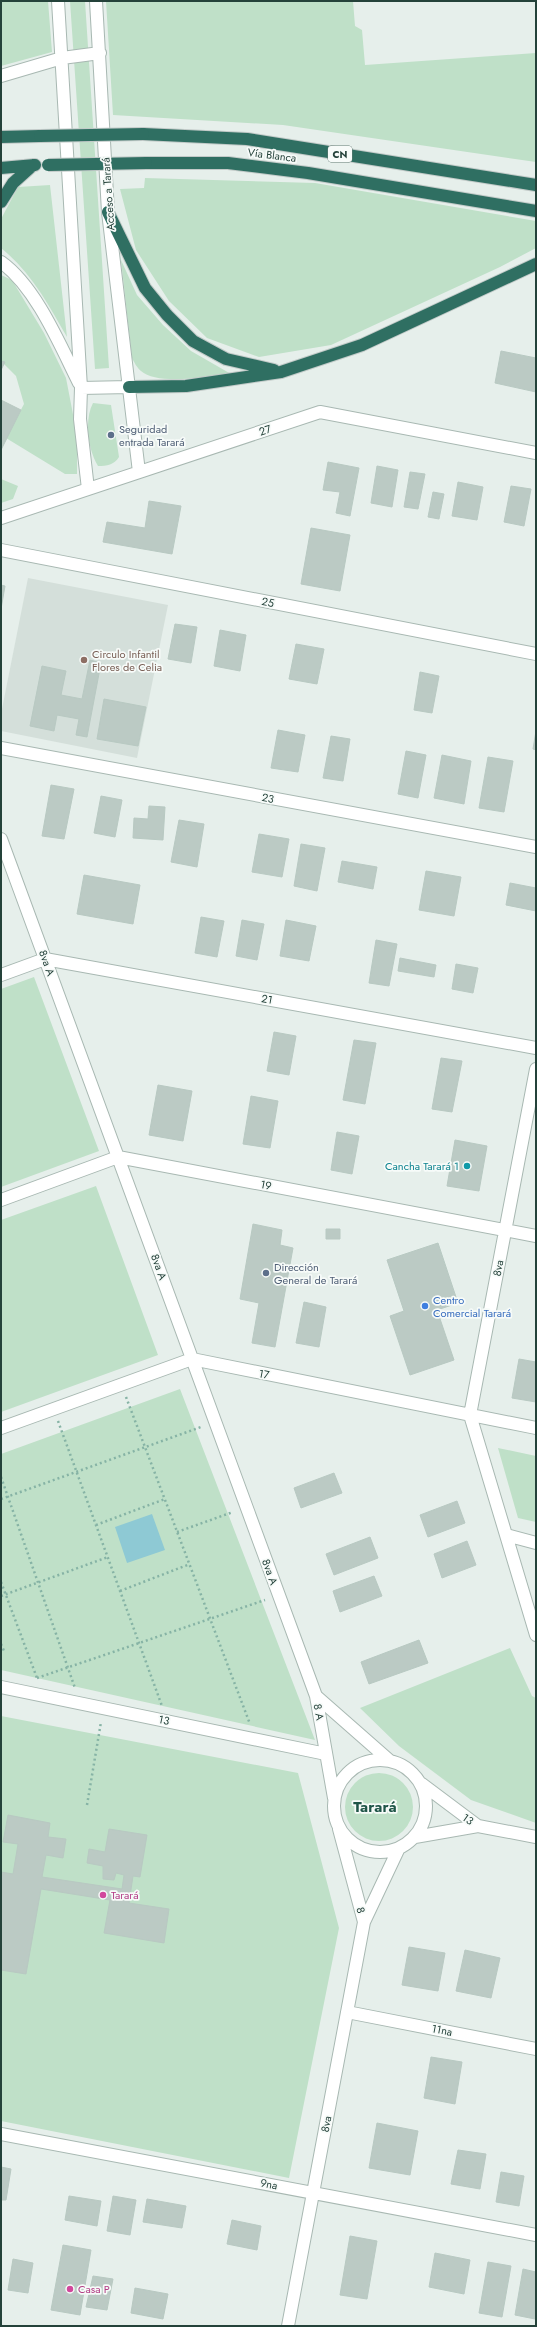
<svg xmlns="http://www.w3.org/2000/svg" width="537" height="2327" viewBox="0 0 537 2327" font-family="Jost,sans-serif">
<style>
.built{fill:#d4dfda}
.green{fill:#bfe0c8}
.water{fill:#8ec9d4}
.building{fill:#bbcac4;stroke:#b8c9c2}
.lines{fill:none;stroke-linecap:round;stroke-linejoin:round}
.minor-casing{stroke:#a8b8b2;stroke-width:14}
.highway-casing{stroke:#c2cac8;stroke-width:14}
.path{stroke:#86b3a5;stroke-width:2.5;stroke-dasharray:2 3;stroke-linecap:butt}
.minor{stroke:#fff;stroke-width:12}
.highway{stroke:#2f6f62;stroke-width:12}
.highway-bridge-casing{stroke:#c2cac8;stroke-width:14;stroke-linecap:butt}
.highway-bridge{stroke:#2f6f62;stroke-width:12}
.service-dot{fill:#5c6f8a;stroke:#f7fbf9;stroke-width:1.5}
.education-dot{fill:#8d6e63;stroke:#f7fbf9;stroke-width:1.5}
.culture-dot{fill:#0f9aa8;stroke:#f7fbf9;stroke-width:1.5}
.shop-dot{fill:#3f7fe0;stroke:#f7fbf9;stroke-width:1.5}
.hotel-dot{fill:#d1479c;stroke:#f7fbf9;stroke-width:1.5}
.labels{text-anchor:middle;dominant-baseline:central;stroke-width:3.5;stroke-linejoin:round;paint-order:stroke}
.shield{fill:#f7fbf9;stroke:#637a73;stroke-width:1}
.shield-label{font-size:10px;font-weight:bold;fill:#24423a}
.street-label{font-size:11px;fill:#24423a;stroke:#f7fbf9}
.service-label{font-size:11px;fill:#4e5e75;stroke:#f7fbf9;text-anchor:start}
.education-label{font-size:11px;fill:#785e54;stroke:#f7fbf9;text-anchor:start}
.culture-label{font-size:11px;fill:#0d838f;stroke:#f7fbf9;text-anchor:end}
.shop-label{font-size:11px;fill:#366cbe;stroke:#f7fbf9;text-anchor:start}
.hotel-label{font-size:11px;fill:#b23c85;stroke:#f7fbf9;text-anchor:start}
.district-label{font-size:15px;font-weight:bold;fill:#1f5548;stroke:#f7fbf9}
</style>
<rect width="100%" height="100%" fill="#e6efeb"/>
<path class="built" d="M28,578L168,605L137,758L1,731V714Z"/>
<path class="green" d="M1,1H48L52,52L1,66Z
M70,1H85L109,368L95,369Z
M106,1H353L355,26L362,30L365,65L536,53V162L283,125L113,115Z
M145,178L315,183L536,221V248L500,267L331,345L259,357L207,338L169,301L136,250L120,189L144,188Z
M50,185L67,337C48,304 31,272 1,248V219L18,187Z
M121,260L137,295L163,325L191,351L231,374C210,376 157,386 141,371C137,368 134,362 132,358Z
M1,275L12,280L44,333L66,378L77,435V474H65L6,438L24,404L16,376L1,361Z
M93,403L111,405L119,457C114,465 107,466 98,466C88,450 84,420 93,403Z
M1,479L18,486L13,499L1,503Z
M34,977L99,1151L1,1187V989Z
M96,1186L158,1355L1,1412V1220Z
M180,1389L315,1740L1,1670V1454Z
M498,1448L536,1456V1522L518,1518Z
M510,1648L532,1696L536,1698V1823L471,1800L399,1746L360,1708Z
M1,1716L298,1773L339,1928L289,2178L1,2121Z
M345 1807a34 34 0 1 1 68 0a34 34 0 1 1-68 0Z"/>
<path class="water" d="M152,1514L165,1550L127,1563L115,1527Z"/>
<path class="building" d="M501,351L536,358V392L495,383Z
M1,361L5,362L1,370Z
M1,400L21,410L1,450Z
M328,462L359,468L350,516L336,513L340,492L323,490Z
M377,466L398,470L392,507L371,503Z
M410,472L425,474L418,509L404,507Z
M458,482L483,487L477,520L452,516Z
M511,486L531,489L524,526L504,522Z
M433,492L444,494L439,519L428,517Z
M149,501L181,506L172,554L103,542L107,522L145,528Z
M311,528L350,535L340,591L301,584Z
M1,585L5,586L1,609Z
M175,624L197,627L191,663L168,659Z
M220,630L246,635L240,671L214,666Z
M296,644L324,649L317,684L289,679Z
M90,660L101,663L87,737L76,735L79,719L57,715L54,731L30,726L42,666L66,671L61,695L82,699Z
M420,672L439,676L432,713L414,710Z
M104,699L146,707L138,746L97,739Z
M278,730L305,735L298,772L271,768Z
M536,731V750L533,749Z
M331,736L350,739L343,781L323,778Z
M406,751L426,755L418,798L398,794Z
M442,755L471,761L464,804L434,798Z
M488,757L513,761L504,812L479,808Z
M51,785L74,789L64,839L42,836Z
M101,796L122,800L115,837L94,833Z
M149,806L165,807L163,840L133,838L134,818L148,819Z
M179,820L204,824L197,867L171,862Z
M259,834L289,839L282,877L252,872Z
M301,844L325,848L317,891L294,886Z
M342,861L377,867L373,889L338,882Z
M426,871L461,877L454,916L419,910Z
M84,875L140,885L133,924L77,914Z
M510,883L536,888V911L506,905Z
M201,917L224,921L217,957L195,953Z
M242,920L264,924L257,960L236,956Z
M286,920L316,926L309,961L280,956Z
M376,940L397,944L389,986L369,983Z
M400,958L436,965L434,977L398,971Z
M456,964L478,968L473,993L452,989Z
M274,1032L296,1036L289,1075L267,1071Z
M354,1040L376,1043L365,1104L343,1100Z
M441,1058L462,1061L452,1112L432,1109Z
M158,1085L192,1091L183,1141L149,1135Z
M251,1096L278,1101L270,1148L243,1144Z
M337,1132L359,1136L352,1174L331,1170Z
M455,1140L487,1146L479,1191L447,1186Z
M253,1224L282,1230L280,1245L293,1248L275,1347L252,1343L259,1303L240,1299Z
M326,1229H340V1239H326Z
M438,1243L458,1303L437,1310L454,1360L410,1375L390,1316L404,1311L387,1260Z
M304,1302L326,1307L319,1347L296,1343Z
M519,1359L536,1362V1402L512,1398Z
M334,1473L342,1493L301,1508L294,1488Z
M457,1501L465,1523L428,1537L420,1515Z
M370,1537L378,1558L334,1575L326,1554Z
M467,1541L476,1565L442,1578L434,1554Z
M374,1576L382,1596L340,1612L333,1591Z
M419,1640L428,1663L369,1684L361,1662Z
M8,1815L50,1823L48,1837L66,1839L63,1858L46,1855L42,1877L122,1889L124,1875L116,1873L114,1880L103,1879V1866L87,1863L89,1849L105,1852L109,1829L147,1835L140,1877L133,1876L129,1903L169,1909L164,1943L104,1933L110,1900L41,1889L26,1974L1,1970V1872L13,1874L18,1844L3,1842Z
M409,1947L445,1953L438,1991L402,1985Z
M465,1950L500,1958L491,1998L456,1991Z
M431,2057L462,2062L455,2104L424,2098Z
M377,2123L418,2131L410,2175L369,2168Z
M458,2150L486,2154L480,2189L451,2184Z
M1,2167L11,2169L6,2200H1Z
M501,2172L524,2176L519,2206L496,2202Z
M69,2196L101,2201L97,2226L65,2220Z
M113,2196L136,2200L130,2235L107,2231Z
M147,2199L186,2206L182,2228L143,2222Z
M232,2220L261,2226L257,2250L227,2244Z
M350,2236L377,2241L367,2299L340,2295Z
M63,2245L91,2250L80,2315L51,2310Z
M435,2253L470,2260L464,2294L429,2287Z
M13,2259L33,2263L28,2293L8,2290Z
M488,2262L511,2266L502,2317L479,2313Z
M523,2269L536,2272L535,2319L515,2315Z
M93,2276L113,2279L107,2310L86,2307Z
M135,2288L168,2294L163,2319L131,2313Z"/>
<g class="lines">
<g class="minor-casing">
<path id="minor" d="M58,1L81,388L80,419L88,489
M96,1L108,212L139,472
M1,76L62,58L100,53
M1,262C36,287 60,345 79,383
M81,388L129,387
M1,518L320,412L536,453
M1,550L536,654
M1,748L536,847
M1,839L316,1696
M1,975L45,959L536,1048
M536,1069L470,1415L536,1635
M1,1200L118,1157L536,1236
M1,1428L192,1359L536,1428
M506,1535L536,1543
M1,1687L326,1754
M334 1806a46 46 0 1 1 92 0a46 46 0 1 1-92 0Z
M334,1798L316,1696L390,1761
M478,1826L536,1837
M339,1829L364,1922L399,1848
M415,1837L478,1826L422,1784
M347,2012L536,2049
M1,2134L536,2235
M288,2326L364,1922"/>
</g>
<g class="highway-casing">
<path id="highway" d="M143,134L247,139L536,185
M1,137L40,136
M146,163H228L308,173L536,211
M1,168L35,165
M1,202L13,183L33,165
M108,212L145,288L167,315L193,341L226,359L274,370
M129,387L186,386L281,372L362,345L536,264"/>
</g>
<path class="path" d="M126,1397L250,1724
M58,1421L162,1706
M1,1477L75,1688
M1,1499L201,1427
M96,1525L165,1499
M177,1532L233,1512
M1,1582L37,1678
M120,1591L190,1564
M1,1596L108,1557
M1,1644L4,1651L1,1652
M37,1678L265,1600
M87,1805L101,1722"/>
<use href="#minor" class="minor"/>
<use href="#highway" class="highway"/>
<g class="highway-bridge-casing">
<path id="highway-bridge" d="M40,136L143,134
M48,165L146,163"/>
</g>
<use href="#highway-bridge" class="highway-bridge"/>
</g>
<g class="service-dot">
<circle cx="111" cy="435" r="4"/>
<circle cx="266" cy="1273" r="4"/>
</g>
<circle class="education-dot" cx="84" cy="660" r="4"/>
<circle class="culture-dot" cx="467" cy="1166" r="4"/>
<circle class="shop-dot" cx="425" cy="1306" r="4"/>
<g class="hotel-dot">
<circle cx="103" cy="1895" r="4"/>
<circle cx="70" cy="2289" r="4"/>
</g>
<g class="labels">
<rect class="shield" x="328" y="146" width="24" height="16" rx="3"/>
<g class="shield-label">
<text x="340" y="154">CN</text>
</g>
<g class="street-label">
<text transform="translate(272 155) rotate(7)">Vía Blanca</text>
<text transform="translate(108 194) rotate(-94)">Acceso a Tarará</text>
<text transform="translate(265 430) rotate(-18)">27</text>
<text transform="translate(268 602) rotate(11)">25</text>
<text transform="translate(268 798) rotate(11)">23</text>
<text transform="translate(47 963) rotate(70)">8va A</text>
<text transform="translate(267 999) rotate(10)">21</text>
<text transform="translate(266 1185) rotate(11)">19</text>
<text transform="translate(159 1267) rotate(70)">8va A</text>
<text transform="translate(498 1268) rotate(-79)">8va</text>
<text transform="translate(264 1374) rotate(11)">17</text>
<text transform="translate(270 1572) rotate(70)">8va A</text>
<text transform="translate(319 1712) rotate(80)">8 A</text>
<text transform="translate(164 1720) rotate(12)">13</text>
<text transform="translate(468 1819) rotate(35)">13</text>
<text transform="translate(361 1910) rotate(75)">8</text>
<text transform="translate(442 2030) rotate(11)">11na</text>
<text transform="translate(326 2124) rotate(-79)">8va</text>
<text transform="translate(269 2184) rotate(11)">9na</text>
</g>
<g class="service-label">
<text x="119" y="429">Seguridad<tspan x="119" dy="13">entrada Tarará</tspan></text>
<text x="274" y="1267">Dirección<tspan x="274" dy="13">General de Tarará</tspan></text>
</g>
<g class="education-label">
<text x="92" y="654">Circulo Infantil<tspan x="92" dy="13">Flores de Celia</tspan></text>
</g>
<g class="culture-label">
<text x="459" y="1166">Cancha Tarará 1</text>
</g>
<g class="shop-label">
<text x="433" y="1300">Centro<tspan x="433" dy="13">Comercial Tarará</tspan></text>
</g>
<g class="hotel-label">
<text x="111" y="1895">Tarará</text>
<text x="78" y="2289">Casa P</text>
</g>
<g class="district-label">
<text x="375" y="1807">Tarará</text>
</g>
</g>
<rect width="537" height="2327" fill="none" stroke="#24423a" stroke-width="4"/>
</svg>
